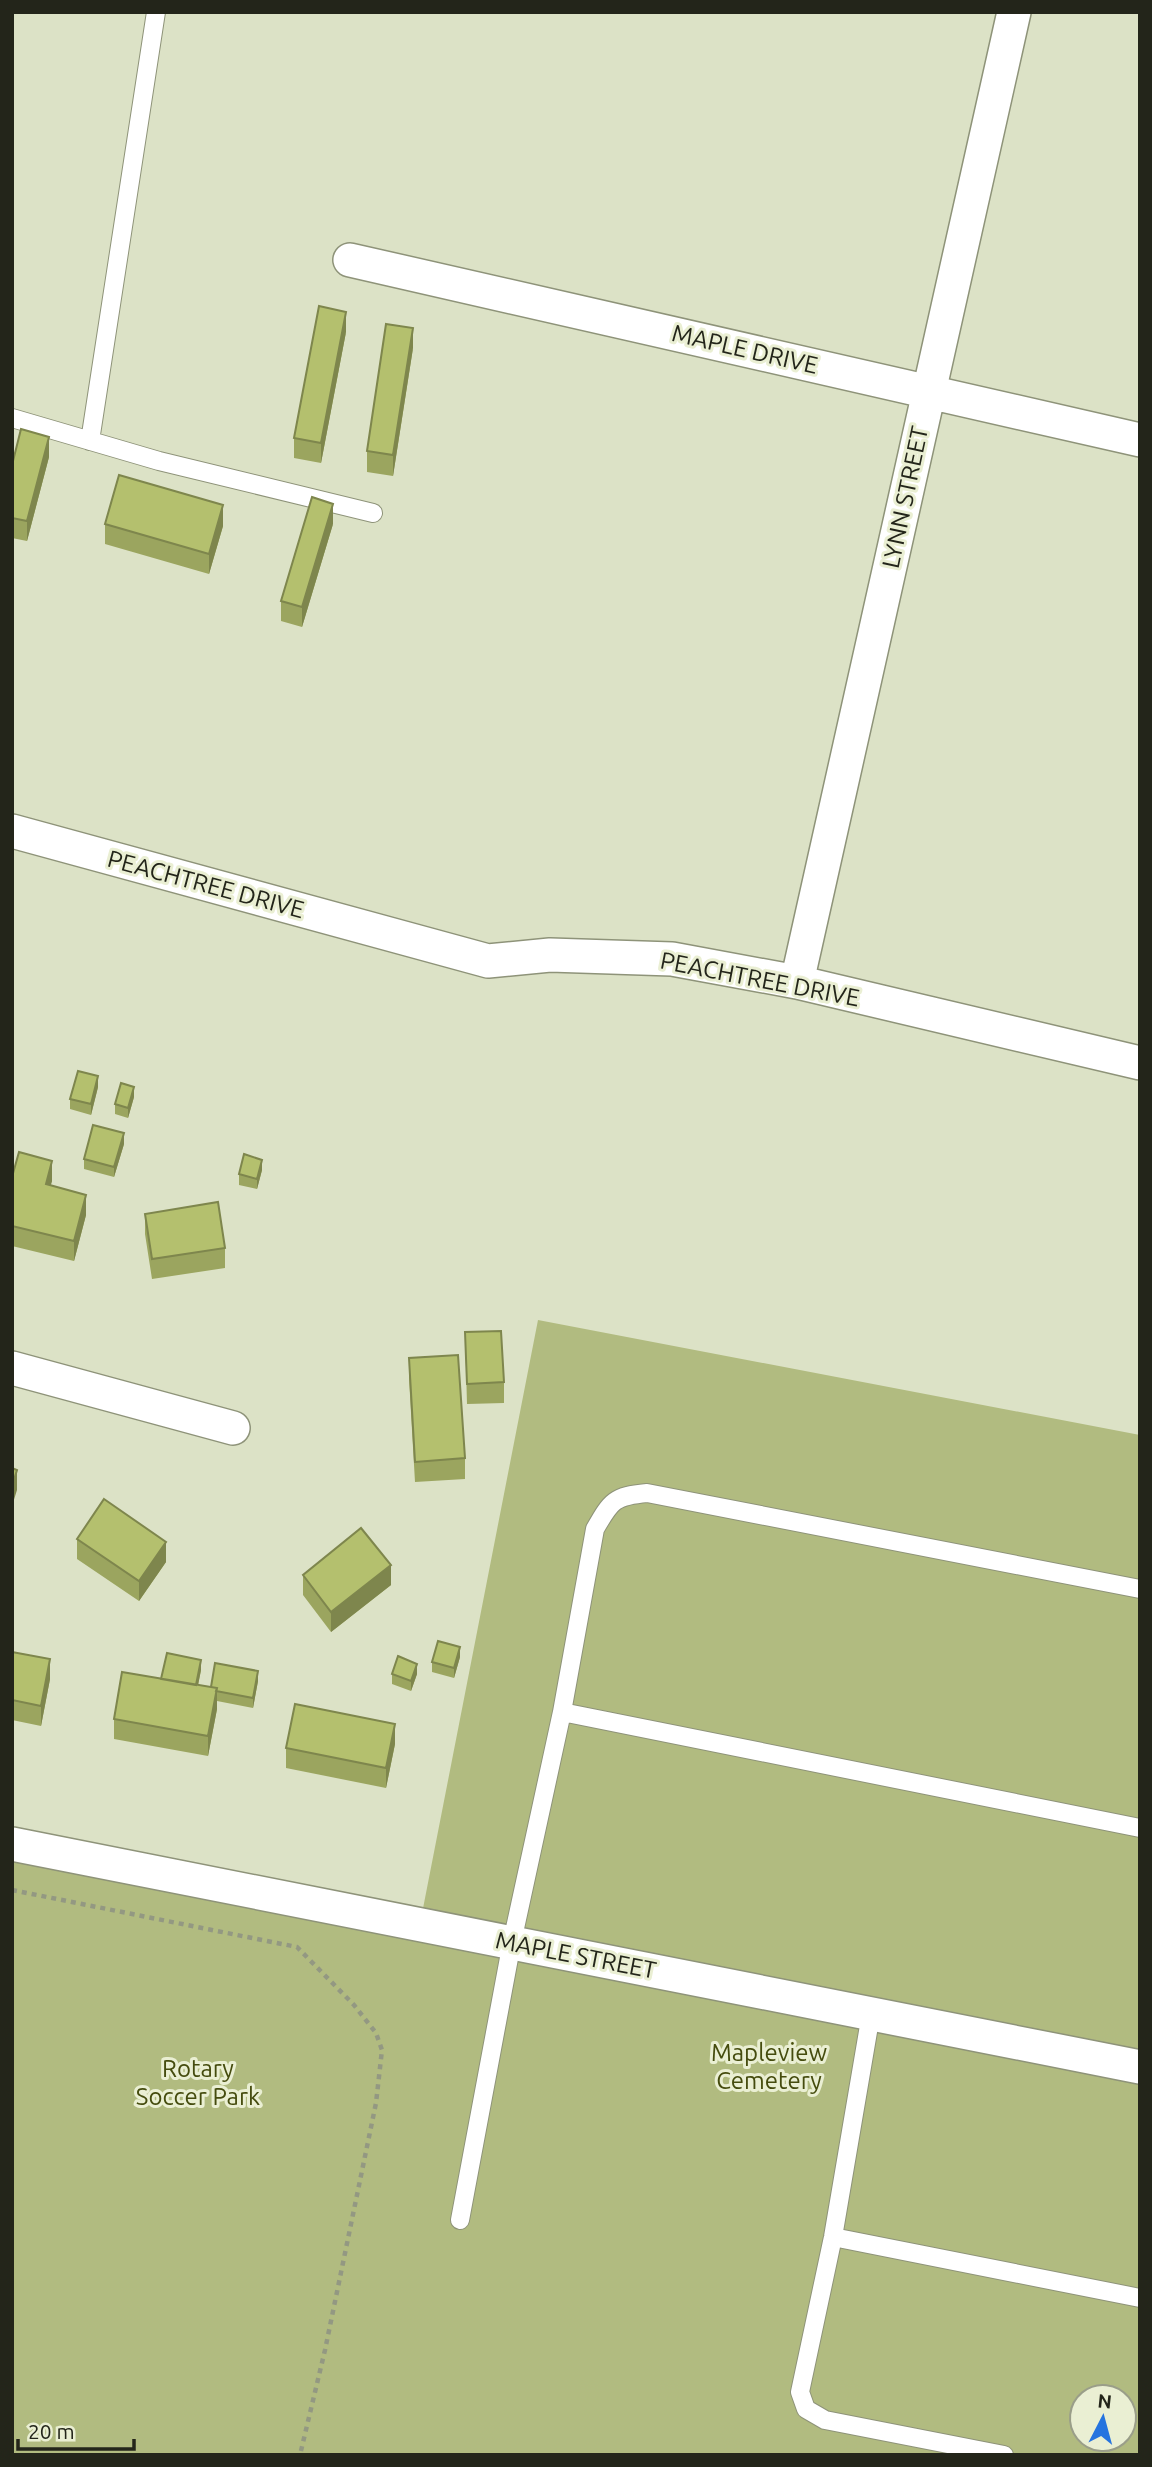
<svg xmlns="http://www.w3.org/2000/svg" width="1152" height="2467" viewBox="0 0 1152 2467" font-family="Ubuntu,sans-serif">
<style>
.green{fill:#b1bb80;fill-rule:evenodd}
.lines{fill:none;stroke-linecap:round;stroke-linejoin:round}
.lane-casing{stroke:#8e9379;stroke-width:20}
.street-casing{stroke:#8e9379;stroke-width:36}
.path{stroke:#939882;stroke-width:4.5;stroke-dasharray:5 5;stroke-linecap:butt}
.lane{stroke:#fff;stroke-width:18}
.street{stroke:#fff;stroke-width:33}
.wall{fill:#9ba55f}
.shaded-wall{fill:#7e864d}
.building{fill:#b4c06e;stroke:#7e864d;stroke-width:2}
.labels{text-anchor:middle;dominant-baseline:central;stroke-width:6;stroke-linejoin:round;paint-order:stroke}
.street-label{font-size:24px;fill:#23251a;stroke:#eaefd3}
.park-label{font-size:24px;fill:#454c0e;stroke:#eaefd3}
</style>
<rect width="100%" height="100%" fill="#dce2c6"/>
<path class="green" d="M538,1320L1140,1435V2455H12V1857L418,1934ZM1082,2397H1124V2439H1082Z"/>
<g class="lines">
<g class="lane-casing">
<path id="lane" d="M12,418L159,461L373,513
M90,441L156,12
M1140,1589L647,1493C614,1496 611,1501 595,1529L562,1712L1140,1828
M871,2014L833,2237L800,2392L806,2409L825,2420L1004,2455
M460,2220L512,1942L562,1712
M833,2237L1140,2298"/>
</g>
<g class="street-casing">
<path id="street" d="M350,260L1140,440
M12,831L488,961L550,955L672,959L797,982L1140,1063
M797,982L1014,12
M12,1368L233,1428
M12,1844L1140,2067"/>
</g>
<path class="path" d="M12,1890L297,1947L354,2005L376,2033L382,2050L376,2103L325,2350L300,2455"/>
<use href="#lane" class="lane"/>
<use href="#street" class="street"/>
</g>
<path class="wall" d="M346,332L321,463L294,458V438Z
M413,348L393,476L367,472V451Z
M49,457L27,541L12,538V465Z
M105,524L223,526L209,574L105,544Z
M333,524L302,627L281,621V601Z
M98,1087L91,1115L70,1109V1099Z
M134,1097L128,1118L115,1114V1104Z
M124,1144L114,1177L84,1169V1159Z
M262,1170L257,1189L239,1185V1174Z
M12,1177L52,1181L50,1185L86,1215L74,1261L12,1246Z
M145,1214L225,1248V1268L152,1279L145,1234Z
M465,1332L504,1382V1403L467,1404Z
M409,1358L465,1458V1479L415,1482L409,1378Z
M77,1539L166,1562L139,1601L77,1559Z
M303,1575L391,1585L331,1632L303,1595Z
M12,1652L50,1679L41,1726L12,1720Z
M460,1657L454,1678L432,1672V1662Z
M201,1670L198,1685L211,1687L258,1681L253,1708L217,1701V1709L208,1756L114,1739V1719Z
M392,1674H417L411,1691L392,1684Z
M395,1744L386,1788L286,1768V1748Z"/>
<path class="shaded-wall" d="M346,312V332L321,463V443Z
M413,328V348L393,476V455Z
M49,437V457L27,541V521Z
M333,504V524L302,627V607Z
M223,505V526L209,574V554Z
M98,1076V1087L91,1115V1104Z
M134,1087V1097L128,1118V1108Z
M124,1133V1144L114,1177V1167Z
M262,1160V1170L257,1189V1179Z
M52,1161V1181L46,1204V1184Z
M86,1195V1215L74,1261V1241Z
M17,1470V1490L12,1506V1486Z
M166,1542V1562L139,1601V1581Z
M391,1565V1585L331,1632V1612Z
M460,1647V1657L454,1678V1668Z
M50,1659V1679L41,1726V1706Z
M201,1660V1670L195,1700V1690Z
M417,1664V1674L411,1691V1681Z
M258,1671V1681L253,1708V1698Z
M217,1688V1709L208,1756V1736Z
M395,1724V1744L386,1788V1768Z"/>
<path class="building" d="M319,306L346,312L321,443L294,438Z
M386,324L413,328L393,455L367,451Z
M21,429L49,437L27,521L12,518V465Z
M119,475L223,505L209,554L105,524Z
M312,497L333,504L302,607L281,601Z
M78,1071L98,1076L91,1104L70,1099Z
M121,1083L134,1087L128,1108L115,1104Z
M93,1125L124,1133L114,1167L84,1159Z
M19,1152L52,1161L46,1184L86,1195L74,1241L12,1226V1177Z
M244,1154L262,1160L257,1179L239,1174Z
M218,1202L225,1248L152,1259L145,1214Z
M501,1331L504,1382L467,1384L465,1332Z
M458,1355L465,1458L415,1462L409,1358Z
M12,1468L17,1470L12,1486Z
M104,1499L166,1542L139,1581L77,1539Z
M361,1528L391,1565L331,1612L303,1575Z
M438,1641L460,1647L454,1668L432,1662Z
M12,1652L50,1659L41,1706L12,1700Z
M167,1653L201,1660L196,1685L161,1679Z
M398,1656L417,1664L411,1681L392,1674Z
M215,1663L258,1671L253,1698L216,1691L217,1688L211,1687Z
M122,1672L217,1688L208,1736L114,1719Z
M295,1704L395,1724L386,1768L286,1748Z"/>
<g class="labels">
<g class="street-label">
<text transform="translate(745 349) rotate(13)">MAPLE DRIVE</text>
<text transform="translate(905 497) rotate(-78)">LYNN STREET</text>
<text transform="translate(206 884) rotate(15)">PEACHTREE DRIVE</text>
<text transform="translate(760 979) rotate(11)">PEACHTREE DRIVE</text>
<text transform="translate(576 1955) rotate(11)">MAPLE STREET</text>
</g>
<g class="park-label">
<text x="769" y="2052">Mapleview<tspan x="769" dy="28">Cemetery</tspan></text>
<text x="198" y="2068">Rotary<tspan x="198" dy="28">Soccer Park</tspan></text>
</g>
</g>
<rect width="1152" height="2467" fill="none" stroke="#23251a" stroke-width="28"/>
<g transform="translate(1103 2418) rotate(6)"><circle r="33" fill="#eaefd3" stroke="#9a9e89" stroke-width="2"/>
<path d="M0-5L12 26L0 18L-12 26Z" fill="#2674df"/>
<text y="-10" font-size="19" font-weight="bold" text-anchor="middle" fill="#23251a">N</text>
</g>
<path d="M18 2439v10h116v-10" fill="none" stroke="#23251a" stroke-width="3.5"/>
<text x="28" y="2439" font-size="21" fill="#23251a" stroke="#eaefd3" stroke-width="5" paint-order="stroke">20 m</text>
</svg>
